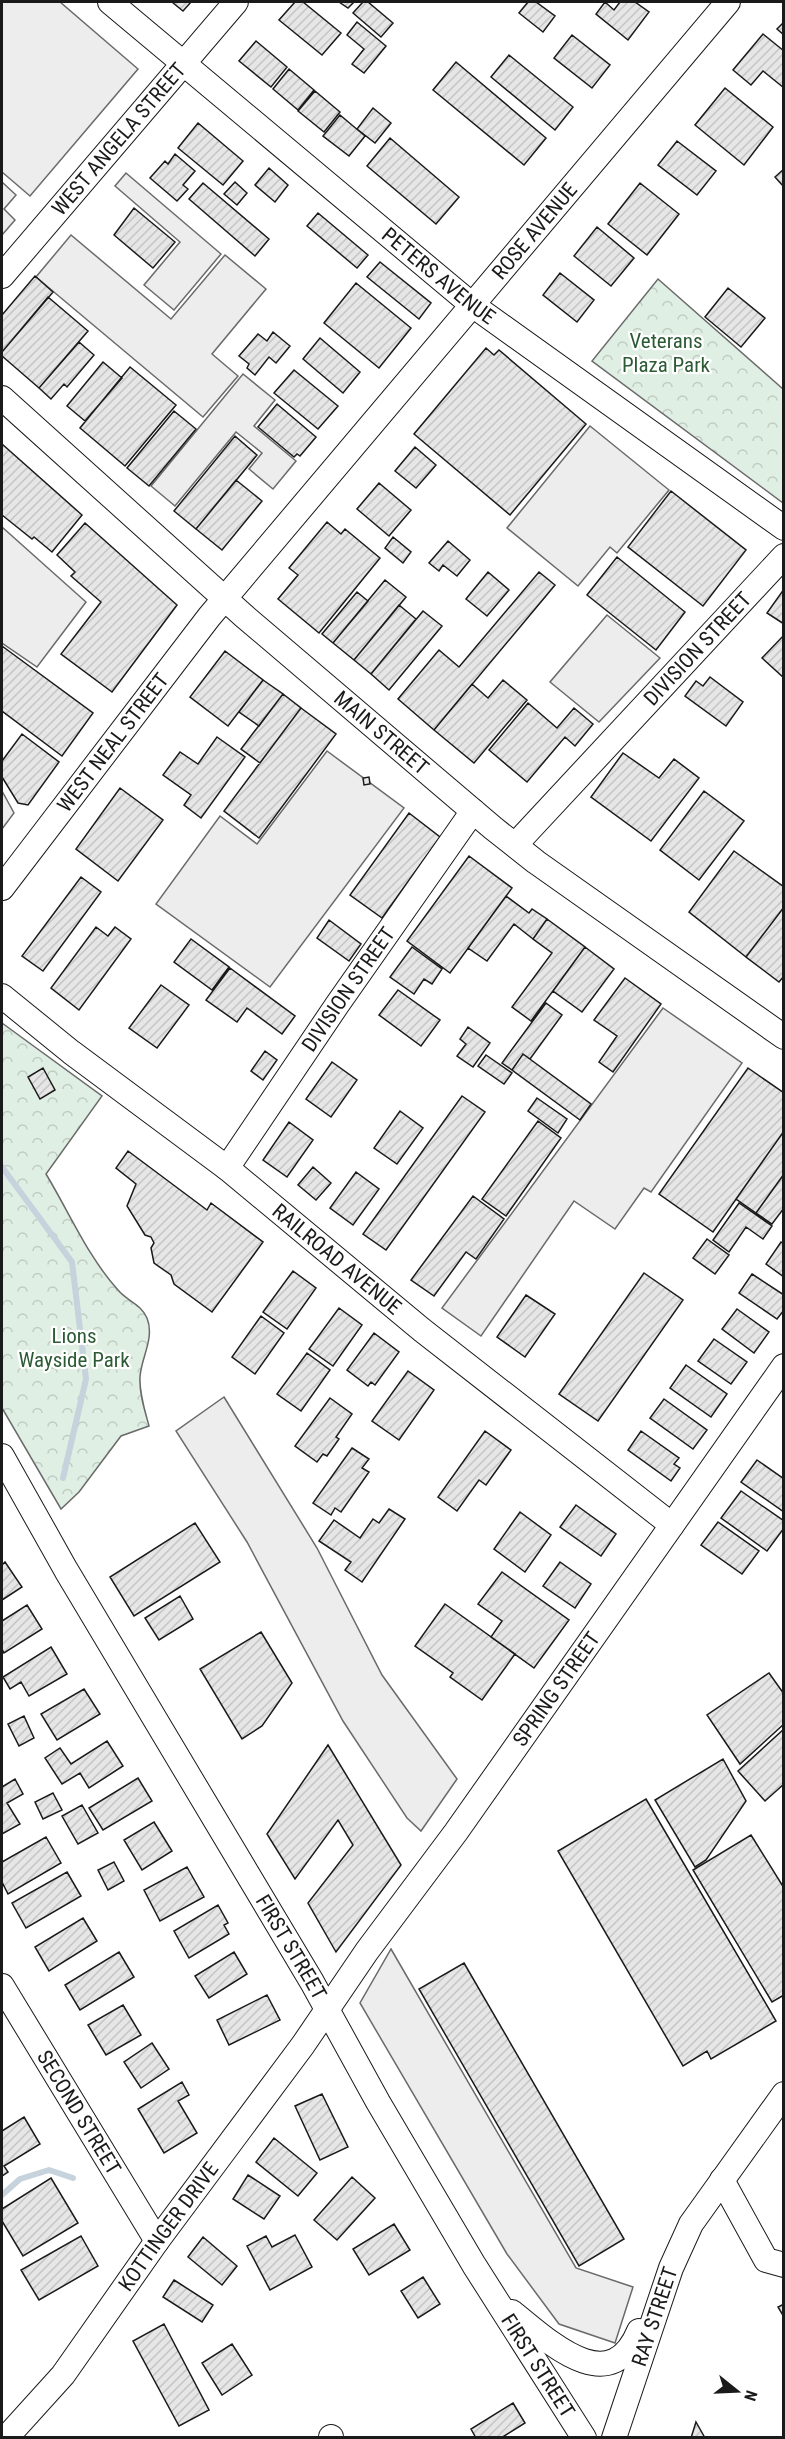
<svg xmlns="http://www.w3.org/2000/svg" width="785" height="2439" viewBox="0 0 785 2439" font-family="'Roboto Condensed',sans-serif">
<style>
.forest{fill:url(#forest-crowns);stroke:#6a6a6a;stroke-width:1.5}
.parking{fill:#ededed;stroke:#6a6a6a;stroke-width:1.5}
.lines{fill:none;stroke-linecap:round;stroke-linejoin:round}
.stream{stroke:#c6d2dc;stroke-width:6}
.building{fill:url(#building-hatch);stroke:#1a1a1a;stroke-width:1.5}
.minor-casing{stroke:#1a1a1a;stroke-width:26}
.minor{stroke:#fff;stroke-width:24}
.labels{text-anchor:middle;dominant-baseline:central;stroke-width:4.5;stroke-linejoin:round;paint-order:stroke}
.street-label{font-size:21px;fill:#1a1a1a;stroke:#fff}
.park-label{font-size:21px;fill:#2b5a34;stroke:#fff}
</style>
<defs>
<pattern id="forest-crowns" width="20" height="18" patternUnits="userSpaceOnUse" patternTransform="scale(1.5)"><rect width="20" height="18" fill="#e0efe3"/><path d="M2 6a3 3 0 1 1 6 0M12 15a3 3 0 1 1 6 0" fill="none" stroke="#c0ccc2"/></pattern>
<pattern id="building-hatch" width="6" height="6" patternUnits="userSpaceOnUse" patternTransform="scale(1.5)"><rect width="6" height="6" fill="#e6e6e6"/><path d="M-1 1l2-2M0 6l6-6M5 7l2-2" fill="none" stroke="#c5c5c5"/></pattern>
</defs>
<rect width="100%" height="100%" fill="#fff"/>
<path class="forest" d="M658,279L783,389V503L592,361Z
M2,1023L102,1096L46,1174C69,1212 88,1257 118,1290C127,1301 141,1304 147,1318C155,1338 141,1358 140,1377C139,1393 145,1411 149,1426L121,1436L79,1492L61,1509L2,1408Z"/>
<path class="parking" d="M2,2H60L138,69L30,196L2,172Z
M126,173L221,254L174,310L144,285L180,242L115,186Z
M2,182L16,195L4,209L15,220L2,235Z
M71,235L171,319L225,255L266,289L212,354L238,376L203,417L36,277Z
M243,374L275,400L254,426L296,461L273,489L249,469L262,453L236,432L175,506L151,486Z
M590,426L669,490L617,553L610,547L578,586L507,528Z
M2,527L86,602L37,667L2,643Z
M607,615L660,658L599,722L550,682Z
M327,751L404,808L270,987L156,904L220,816L257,844Z
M2,791L14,813L2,829Z
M663,1008L742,1063L651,1192L644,1188L615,1229L574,1201L481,1336L442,1308Z
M224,1397L317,1548L382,1675L457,1779L421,1831L407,1818L343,1721L247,1542L176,1431Z
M391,1949L576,2268L633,2287L615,2343L559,2324L507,2254L360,2003Z"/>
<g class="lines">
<path class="stream" d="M2,1167L72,1262L86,1379L63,1478
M2,2195L20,2179L49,2170L73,2178"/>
</g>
<path class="building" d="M172,2H191L183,11Z
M295,2H303L341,33L322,55L279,20Z
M339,2H354L348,8Z
M363,2H368L393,23L381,37L353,13Z
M528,2H536L555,16L543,32L519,13Z
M605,2L614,10L620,2H635L649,12L628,40L596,14Z
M357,22L386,46L364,73L352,64L364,49L347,35Z
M784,22V35L777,29Z
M763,34L784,51V88L763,71L751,85L733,70Z
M572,35L610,65L592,88L554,58Z
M256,41L287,67L271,87L239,61Z
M509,55L573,107L555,130L491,77Z
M456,62L546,138L524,165L433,90Z
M289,69L314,90L298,110L273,89Z
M725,88L773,127L744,165L695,125Z
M315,91L340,112L324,132L298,111Z
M373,108L391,123L375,143L357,129Z
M340,115L365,136L349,156L323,136Z
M198,123L243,161L223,185L178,148Z
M390,138L459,197L436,224L367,166Z
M677,141L716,171L697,195L658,165Z
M175,154L195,171L183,185L188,189L177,201L150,178L165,161L168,164Z
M269,168L288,185L275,202L255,185Z
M784,169V187L775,177Z
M235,182L247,193L237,205L224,194Z
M203,183L269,239L255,256L189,199Z
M640,183L679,214L647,255L608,224Z
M134,208L175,242L153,268L114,235Z
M318,213L368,255L357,268L307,226Z
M597,227L634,258L611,286L574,256Z
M380,262L431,303L419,319L367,277Z
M560,273L594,300L577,322L543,295Z
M35,276L53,292L2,352V315Z
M356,283L411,328L379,368L324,323Z
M728,288L765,318L741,347L705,317Z
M48,297L88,331L39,388L2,356V352Z
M273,332L290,346L276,363L269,357L255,375L247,368L249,364L239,356L258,334L267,341Z
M320,338L360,372L343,393L303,359Z
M79,342L94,355L67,387L64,384L51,399L39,388Z
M486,348L494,355L499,350L586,424L510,515L414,434Z
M103,362L122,378L85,421L67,406Z
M130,367L176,405L125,466L80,428Z
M294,370L338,406L318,429L274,393Z
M277,404L316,437L300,456L297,454L294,457L258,427Z
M174,411L196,429L149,486L127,468Z
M235,436L257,455L196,529L174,511Z
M2,444L82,515L52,552L34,537L32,539L2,515Z
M415,447L436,465L416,488L395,471Z
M236,480L262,501L222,550L196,529Z
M379,483L411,510L389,536L357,509Z
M671,491L746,550L703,606L628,547Z
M327,522L341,534L345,529L380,558L319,633L278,599L298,575L289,568Z
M85,523L177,605L112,692L61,654L101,602L71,576L75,572L57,555Z
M393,537L411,552L403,563L385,548Z
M448,541L470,560L457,576L443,565L439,571L429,563Z
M617,557L685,612L656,650L587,595Z
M488,572L509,590L487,616L466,599Z
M539,572L555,585L434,730L398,699L439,650L459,667Z
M385,580L406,597L354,660L333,643Z
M784,589V624L767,613Z
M357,592L368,601L333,643L322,634Z
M399,605L416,619L371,674L354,660Z
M423,611L442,626L389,690L371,674Z
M784,635V678L762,658Z
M2,646L93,713L62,756L2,711Z
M225,651L263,680L228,726L190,697Z
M710,677L743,702L726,726L685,696L696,681L703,686Z
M263,680L283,694L259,726L239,712Z
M503,680L527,700L474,763L434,730L472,684L488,698Z
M283,694L301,708L260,763L241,749Z
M528,703L557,728L574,708L593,724L575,746L565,737L527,782L489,750Z
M301,708L336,734L259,838L224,811Z
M22,734L59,762L28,805L18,803L2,777V761Z
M217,737L245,757L201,818L184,805L191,795L163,775L180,752L198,764Z
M623,753L659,778L674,759L699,778L651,841L591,797Z
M369,777L370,784L364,785L363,778Z
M120,788L163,820L118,881L76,849Z
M704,791L744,821L699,880L660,850Z
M409,813L440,837L382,918L350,895Z
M734,851L784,887V907L746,957L689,912Z
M469,856L512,888L450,973L407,941Z
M81,877L101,892L43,971L22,956Z
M506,896L529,913L532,909L547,919L533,939L514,924L487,961L468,948Z
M784,907V976L779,982L746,957Z
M547,919L585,947L531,1021L512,1007L552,953L533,939Z
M329,920L361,944L349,961L317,938Z
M96,927L108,936L115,927L131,939L79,1010L51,988Z
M191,939L229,967L212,990L174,962Z
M412,947L442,969L432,984L424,979L414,994L390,977Z
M585,947L614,969L582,1012L553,991Z
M230,968L295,1016L282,1034L247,1008L237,1022L206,1000Z
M625,978L661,1004L613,1072L599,1062L617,1036L594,1020Z
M161,985L189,1005L157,1048L129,1028Z
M398,990L440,1020L421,1046L379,1015Z
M546,1003L562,1015L530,1059L523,1054L512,1070L502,1063Z
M468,1027L490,1043L473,1067L457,1056L466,1044L460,1039Z
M265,1051L277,1060L263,1080L251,1071Z
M523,1054L591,1104L580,1120L512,1070Z
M486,1055L512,1073L504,1084L478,1066Z
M332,1062L357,1080L331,1117L306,1099Z
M43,1068L55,1090L40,1099L28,1077Z
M748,1068L784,1093V1131L713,1232L659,1194Z
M462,1096L485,1112L386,1250L363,1234Z
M537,1098L567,1119L558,1133L528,1111Z
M400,1111L423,1128L397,1164L374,1148Z
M538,1121L561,1138L506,1216L482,1199Z
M289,1122L313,1140L287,1177L263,1160Z
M784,1131V1174L756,1213L736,1199Z
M128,1151L207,1210L211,1203L263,1242L212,1312L174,1284L171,1275L154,1263L151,1248L154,1243L151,1237L145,1235L127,1206L136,1184L116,1168Z
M313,1167L331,1183L316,1200L298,1185Z
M356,1172L379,1189L353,1225L330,1208Z
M784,1174V1208L772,1224L756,1213Z
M473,1196L504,1219L476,1259L466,1252L434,1296L411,1280Z
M739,1203L772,1226L763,1239L746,1227L729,1252L713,1240Z
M707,1239L729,1255L715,1274L693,1258Z
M781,1242L784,1244V1277L766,1264Z
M293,1271L316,1288L287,1329L263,1312Z
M644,1273L683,1300L598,1421L559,1394Z
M752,1274L784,1295V1310L777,1319L739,1293Z
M526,1295L555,1314L525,1357L497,1337Z
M339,1308L362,1325L333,1366L309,1349Z
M737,1309L769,1332L754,1353L722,1329Z
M261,1316L284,1333L255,1374L232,1357Z
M374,1333L399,1352L375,1385L371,1382L368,1386L347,1370Z
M714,1339L747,1362L731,1384L698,1361Z
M307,1353L330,1370L301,1411L277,1394Z
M686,1365L727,1394L711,1417L670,1388Z
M408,1371L434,1390L399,1440L372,1421Z
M330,1398L352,1414L336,1437L339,1439L327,1456L323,1454L317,1462L295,1446Z
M664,1399L707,1430L693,1449L650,1418Z
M485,1431L511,1450L486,1485L479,1480L457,1511L438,1497Z
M641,1431L679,1458L674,1464L680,1468L671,1481L628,1450Z
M352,1448L369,1459L362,1468L369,1472L341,1512L335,1508L331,1515L313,1503Z
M757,1460L784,1479V1512L741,1482Z
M741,1491L784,1521V1528L767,1551L721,1518Z
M576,1505L616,1534L601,1556L560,1527Z
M389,1509L405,1519L362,1582L345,1570L351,1562L319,1541L334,1520L360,1538L373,1519L379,1523Z
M520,1512L551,1535L525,1572L494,1549Z
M718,1522L759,1551L742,1574L701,1545Z
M195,1523L220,1562L134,1616L110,1577Z
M5,1562L22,1587L2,1600V1565Z
M560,1562L591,1584L575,1608L543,1586Z
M502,1572L569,1620L534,1668L491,1637L502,1621L478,1604Z
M180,1596L193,1619L159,1640L145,1618Z
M445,1604L515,1654L482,1700L450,1677L453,1673L415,1646Z
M27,1605L42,1629L4,1653L2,1649V1621Z
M261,1632L292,1683L262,1726L242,1739L200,1669Z
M51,1647L67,1674L29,1696L21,1682L10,1689L3,1677Z
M769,1673L784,1694V1724L740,1764L707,1715Z
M84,1689L100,1714L57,1740L41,1714Z
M24,1716L34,1738L19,1746L8,1724Z
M784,1729V1784L765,1801L738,1771Z
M107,1741L123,1766L89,1788L80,1773L62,1784L45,1758L60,1748L71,1764Z
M328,1745L401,1865L336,1952L308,1903L353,1845L338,1820L295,1879L267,1834Z
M723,1759L746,1801L706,1860L695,1867L655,1800Z
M138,1778L152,1801L103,1830L89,1808Z
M15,1779L23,1794L7,1803L20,1824L2,1834V1787Z
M53,1793L62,1810L43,1819L35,1802Z
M646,1799L776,2021L711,2059L707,2051L683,2066L558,1851Z
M82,1805L98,1833L78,1844L62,1816Z
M154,1822L172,1851L142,1870L124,1840Z
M751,1835L784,1888V1995L772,2002L693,1870Z
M46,1837L61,1863L8,1894L2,1882V1862Z
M114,1862L124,1881L108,1890L98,1870Z
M187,1867L204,1897L160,1921L144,1890Z
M67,1872L81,1896L26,1928L12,1903Z
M218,1905L228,1923L224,1925L229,1934L189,1958L174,1931Z
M83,1918L97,1941L49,1971L35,1947Z
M119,1952L134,1977L80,2010L65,1985Z
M234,1952L247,1974L209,1998L195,1976Z
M464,1963L624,2239L579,2266L419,1989Z
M267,1995L280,2020L229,2045L217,2020Z
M123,2005L141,2035L106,2055L88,2025Z
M152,2043L169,2069L141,2088L124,2062Z
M182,2082L189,2095L178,2101L197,2133L164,2153L138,2109Z
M322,2094L348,2147L320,2160L295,2106Z
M24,2117L40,2144L4,2166L8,2172L2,2176V2131Z
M274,2138L317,2173L298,2196L256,2162Z
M248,2175L280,2196L264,2219L233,2199Z
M352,2177L375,2198L337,2240L314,2220Z
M51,2178L78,2223L23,2256L2,2221V2209Z
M394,2224L410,2250L369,2275L353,2249Z
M295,2235L312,2267L270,2290L247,2246L266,2236L272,2247Z
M81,2236L98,2266L39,2300L21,2270Z
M203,2237L237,2266L222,2285L188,2257Z
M423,2277L440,2304L418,2318L401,2291Z
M174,2280L213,2305L202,2322L163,2297Z
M784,2304V2317L778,2307Z
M164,2324L209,2410L179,2426L133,2341Z
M232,2344L252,2375L222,2395L202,2363Z
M513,2403L525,2423L501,2438H476L471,2429Z
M696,2422L705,2438H691Z"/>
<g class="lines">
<g class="minor-casing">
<g id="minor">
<path id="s1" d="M110,2L471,304L784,528"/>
<path id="s2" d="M2,276L236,2"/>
<path id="s3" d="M2,398L244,616L493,828L536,862L784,1037"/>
<path id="s4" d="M515,845L784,556"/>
<path id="s5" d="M2,888L209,617L728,2"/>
<path id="s6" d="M2,996L71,1052L227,1168L422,1330L672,1525"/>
<path id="s7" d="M227,1168L337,1005L473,811"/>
<path id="s8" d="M2,1456L66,1570L312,1982L378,2102L474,2265L584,2438"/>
<path id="s9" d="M2,1986L157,2241"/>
<path d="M722,2180L766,2260L784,2265"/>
<path d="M512,2312C548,2341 610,2401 639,2331"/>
<path d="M331,2437V2438"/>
<path id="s10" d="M6,2438L63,2375L157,2241L303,2045L367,1951L456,1832L784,1366"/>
<path id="s11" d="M614,2438L671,2268L691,2224L784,2094"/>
</g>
</g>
<use href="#minor" class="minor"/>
</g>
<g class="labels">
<g class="street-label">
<text stroke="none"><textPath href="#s2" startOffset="180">WEST ANGELA STREET</textPath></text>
<text stroke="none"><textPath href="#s5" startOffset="846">ROSE AVENUE</textPath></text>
<text stroke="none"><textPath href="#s1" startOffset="428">PETERS AVENUE</textPath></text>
<text stroke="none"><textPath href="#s4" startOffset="268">DIVISION STREET</textPath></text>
<text stroke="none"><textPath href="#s3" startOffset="506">MAIN STREET</textPath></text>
<text stroke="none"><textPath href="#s5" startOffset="183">WEST NEAL STREET</textPath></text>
<text stroke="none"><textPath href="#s7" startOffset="216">DIVISION STREET</textPath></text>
<text stroke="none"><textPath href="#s6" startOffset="426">RAILROAD AVENUE</textPath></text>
<text stroke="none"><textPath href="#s10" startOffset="930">SPRING STREET</textPath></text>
<text stroke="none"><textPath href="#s8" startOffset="570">FIRST STREET</textPath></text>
<text stroke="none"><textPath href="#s9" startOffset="148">SECOND STREET</textPath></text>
<text stroke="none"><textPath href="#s10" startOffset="267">KOTTINGER DRIVE</textPath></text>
<text stroke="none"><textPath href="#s11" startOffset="128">RAY STREET</textPath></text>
<text stroke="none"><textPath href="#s8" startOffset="1056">FIRST STREET</textPath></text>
</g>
<g class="park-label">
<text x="666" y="341">Veterans<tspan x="666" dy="24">Plaza Park</tspan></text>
<text x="74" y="1336">Lions<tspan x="74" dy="24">Wayside Park</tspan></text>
</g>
</g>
<rect width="785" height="2439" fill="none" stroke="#1a1a1a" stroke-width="6"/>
<g transform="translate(737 2391) rotate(108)" stroke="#ffffff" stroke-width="4.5" paint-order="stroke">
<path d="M0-4.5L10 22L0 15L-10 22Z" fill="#1a1a1a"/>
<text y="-9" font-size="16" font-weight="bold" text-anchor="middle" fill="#1a1a1a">N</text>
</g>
</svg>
